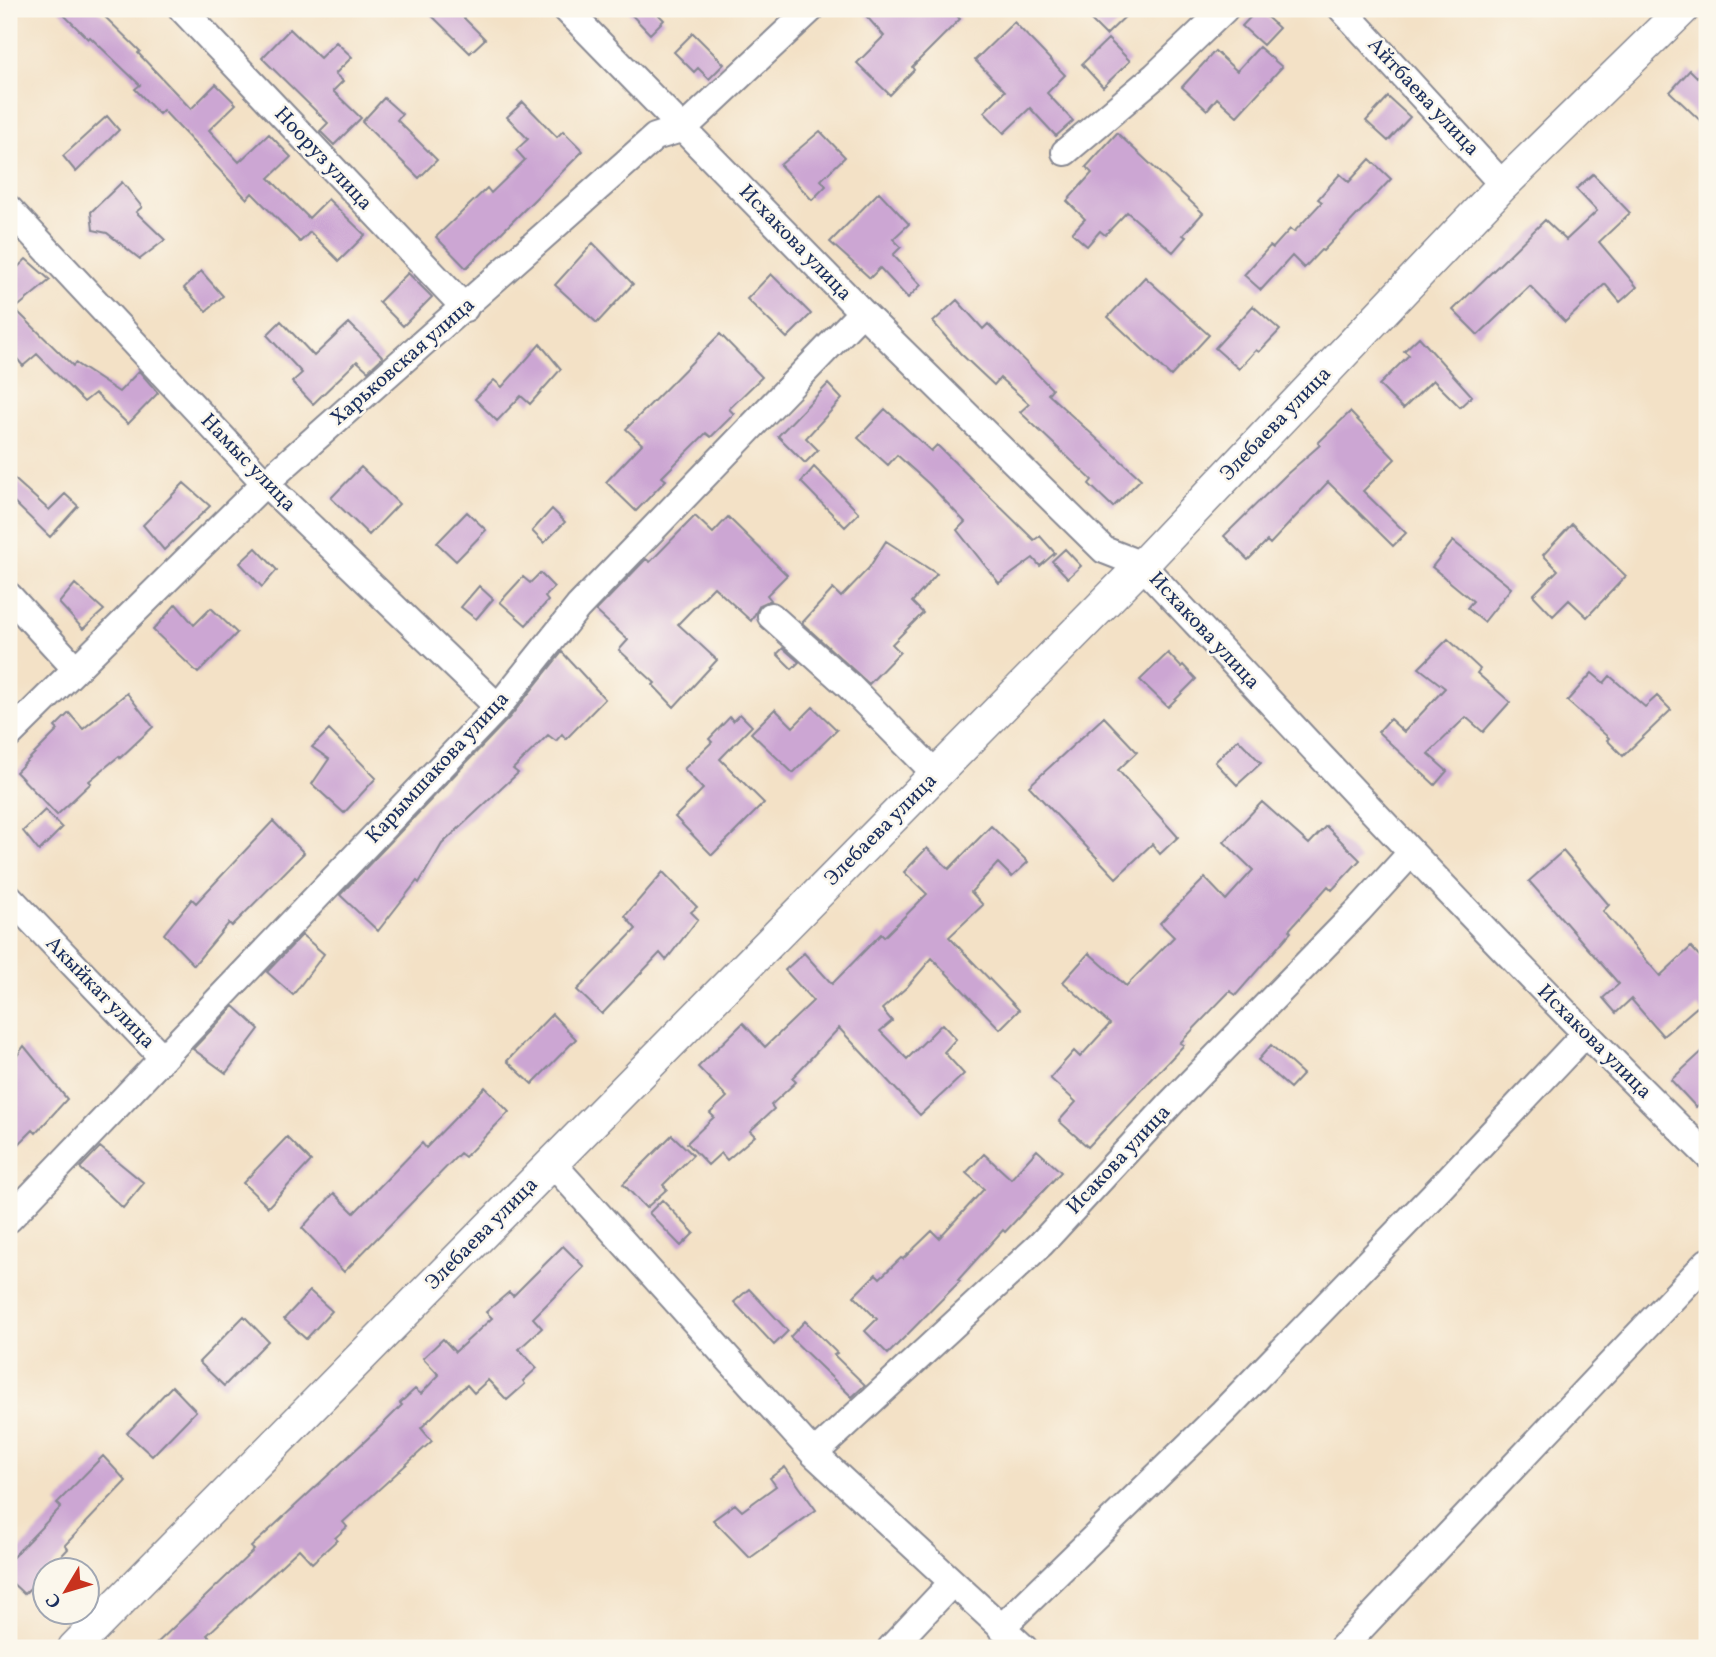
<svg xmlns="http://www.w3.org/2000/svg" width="1716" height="1657" viewBox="0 0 1716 1657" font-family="Vollkorn,serif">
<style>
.building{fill:#cca6d3}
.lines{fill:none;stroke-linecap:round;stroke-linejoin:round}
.minor-casing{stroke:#878892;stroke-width:30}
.tertiary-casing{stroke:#878892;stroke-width:35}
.minor{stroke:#fff;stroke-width:26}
.tertiary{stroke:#fff;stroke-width:32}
.labels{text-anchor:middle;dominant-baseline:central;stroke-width:5;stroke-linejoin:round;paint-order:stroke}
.street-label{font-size:21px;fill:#1b2f5e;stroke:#fbf7ec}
</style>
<rect width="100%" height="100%" fill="#fbf7ec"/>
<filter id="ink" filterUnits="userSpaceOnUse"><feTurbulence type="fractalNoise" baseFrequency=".0143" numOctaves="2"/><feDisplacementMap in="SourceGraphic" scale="14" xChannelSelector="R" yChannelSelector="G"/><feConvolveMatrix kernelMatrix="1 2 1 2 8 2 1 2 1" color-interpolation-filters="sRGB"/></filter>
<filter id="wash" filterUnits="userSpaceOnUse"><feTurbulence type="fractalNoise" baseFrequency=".00686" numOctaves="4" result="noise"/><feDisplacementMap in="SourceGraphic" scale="28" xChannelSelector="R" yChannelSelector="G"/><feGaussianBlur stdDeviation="1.57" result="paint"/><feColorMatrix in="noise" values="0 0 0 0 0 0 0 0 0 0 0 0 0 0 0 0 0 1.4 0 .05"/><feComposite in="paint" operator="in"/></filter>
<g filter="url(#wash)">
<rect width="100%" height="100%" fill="#f3e1c6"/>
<g id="blocks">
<path class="building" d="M58,9H97L140,51L138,53L191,109L216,84L236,104L209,130L239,162L269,134L291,157L269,178L309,218L328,199L365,235L339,261L310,232L300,242L252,193L247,199L163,110L159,114L135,89L140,85L90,37L88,39Z
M425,9H455L485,39L470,53Z
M626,9H653L664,20L650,34Z
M860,9H951L960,19L912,67L914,70L890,95L857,63L884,36Z
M1080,9H1133L1106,35Z
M1258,9L1279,28L1263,45L1242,26Z
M1014,22L1065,75L1047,93L1073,121L1056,136L1030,108L1004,133L984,112L1005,91L975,60Z
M290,29L320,58L336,42L352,57L335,74L343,81L333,91L361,118L334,145L320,131L328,123L262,58Z
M693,33L724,64L709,79L698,68L694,72L674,52Z
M1108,39L1130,61L1103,87L1082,64Z
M1259,47L1282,67L1237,116L1217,98L1207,110L1182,87L1215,51L1237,71Z
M1707,67V127L1670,92L1690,70L1697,77Z
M1388,97L1410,117L1388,141L1366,121Z
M384,98L402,114L397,120L437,160L419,178L362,122Z
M523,102L557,137L563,131L583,151L466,268L436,237L487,188L491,193L525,160L516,150L528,139L507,117Z
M107,116L119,130L76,172L63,156Z
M820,131L845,157L821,180L826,186L812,200L780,165Z
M1117,133L1203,213L1183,235L1186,237L1173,252L1127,212L1105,235L1100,231L1087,246L1072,233L1085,219L1067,201L1092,173L1086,167Z
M1370,159L1391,179L1323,251L1321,250L1304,268L1292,256L1261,290L1244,275L1270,246L1273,248L1290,229L1294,232L1322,202L1318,199L1340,174L1349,182Z
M1593,174L1630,213L1599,242L1637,287L1620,302L1605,284L1565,322L1530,286L1478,335L1453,310L1545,220L1566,240L1597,211L1576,189Z
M122,182L142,207L136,212L165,240L140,259L107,233L93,230L91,212Z
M879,192L909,224L893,239L901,247L893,255L921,285L908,298L880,268L870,278L830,242Z
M593,243L633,284L597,323L555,285Z
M26,259L50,280L15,309L73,366L75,363L119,392L139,371L158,393L128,424L95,393L84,402L37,354L23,366L9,349V276Z
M201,271L223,296L206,311L184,288Z
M408,273L432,297L403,326L379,302Z
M771,274L811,314L787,338L747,299Z
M1145,277L1209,335L1171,376L1108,317Z
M957,300L983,329L988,324L1005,341L1052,389L1048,394L1141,479L1113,507L1089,484L1092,480L1020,412L1029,404L1000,378L994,385L960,353L933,322Z
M1253,306L1280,330L1259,352L1256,350L1239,369L1215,348Z
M281,321L314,356L349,323L383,357L368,371L357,361L313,404L292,382L302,373L267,335Z
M720,334L762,377L729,409L734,414L711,437L706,433L662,477L666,480L636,511L606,482L642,444L626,429Z
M1419,337L1472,396L1460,407L1433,380L1403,409L1379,385L1409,355L1404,351Z
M540,344L561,369L530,404L521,396L497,421L475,399L494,380L502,387Z
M828,384L842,399L806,438L818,450L805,463L778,436Z
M885,409L931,451L937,445L1034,540L1040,536L1055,553L1040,566L1033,558L999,583L957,530L965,522L929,484L897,455L888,465L858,438Z
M1350,412L1395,459L1363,491L1406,533L1393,546L1328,482L1270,544L1267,541L1248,560L1224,536L1287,474L1320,445L1318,443Z
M361,467L399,504L369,535L331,498Z
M814,467L859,513L845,527L801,482Z
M9,474L49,510L65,494L78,506L50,537L9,497Z
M184,483L210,506L164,550L143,525Z
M552,509L565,522L544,543L532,531Z
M467,512L486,530L456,561L437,543Z
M695,516L713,533L728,517L787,575L767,595L771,600L760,605L751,621L714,587L678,624L717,660L674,707L653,685L655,683L619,650L628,640L596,611L646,559L650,562Z
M1572,524L1626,576L1587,617L1569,600L1553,616L1533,595L1558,570L1543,555Z
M886,541L937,574L912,602L923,613L892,644L900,652L869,684L802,623L833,589L841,597L869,568Z
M1453,541L1511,588L1484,622L1467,608L1473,601L1432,567Z
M256,548L277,570L262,587L240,563Z
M1065,549L1081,566L1068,578L1052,561Z
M540,573L554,587L545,597L548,601L526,625L500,602L523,577L530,583Z
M75,584L104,610L83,629L59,603Z
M479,586L493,599L476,619L461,607Z
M176,604L194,625L211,608L237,633L198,673L153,630Z
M1448,639L1480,669L1477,673L1510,702L1483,732L1466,717L1428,754L1447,771L1435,785L1378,732L1390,719L1404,732L1445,688L1419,668Z
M783,648L799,662L792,669L777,654Z
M562,652L605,699L566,739L562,734L556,741L548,735L513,769L518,773L442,844L419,883L417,881L378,931L340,895L509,718Z
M1168,653L1181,667L1183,665L1196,679L1168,707L1140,680Z
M1592,673L1604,683L1610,676L1645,707L1657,696L1671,710L1623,756L1607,740L1609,738L1567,701Z
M127,693L153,727L120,758L119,756L89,781L91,783L57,815L16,772L58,730L55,727L69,713L83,729Z
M813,707L837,730L793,773L751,733L775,709L793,727Z
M740,714L752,726L720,759L764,803L712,855L675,817L703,789L684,769L712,742L709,739L730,717L733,721Z
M1104,717L1137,752L1118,770L1178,837L1160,854L1152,844L1116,878L1029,786Z
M329,730L376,778L344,813L312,784L329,759L312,747Z
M1238,739L1261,763L1237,785L1215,762Z
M1262,802L1309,844L1326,826L1360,860L1332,890L1328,886L1289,930L1291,932L1236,995L1230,991L1180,1043L1184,1045L1088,1147L1059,1121L1076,1102L1050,1078L1074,1051L1080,1057L1110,1024L1063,982L1089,953L1126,986L1174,937L1160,923L1205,878L1226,900L1253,870L1224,842Z
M45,810L62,828L39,851L23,831Z
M273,821L304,853L232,926L229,923L194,965L164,934L192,899L196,903Z
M991,826L1028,862L1012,877L998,863L971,892L983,905L949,937L1019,1010L1000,1029L932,958L907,987L882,1009L892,1021L880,1031L907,1059L942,1024L956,1039L944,1052L964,1074L920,1115L839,1028L792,1078L796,1082L771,1105L774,1109L750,1131L755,1136L727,1160L721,1153L708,1165L687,1143L714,1117L710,1113L727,1097L698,1067L743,1023L765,1047L813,1001L785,970L804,953L832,984L881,934L884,937L927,894L904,872L927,848L949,869Z
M1563,851L1609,905L1603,911L1660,976L1691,947L1707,964V1018L1697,1007L1663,1036L1631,999L1616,1013L1603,998L1619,984L1529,881Z
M663,872L697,907L691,912L698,919L666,960L660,953L602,1014L577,990L636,929L625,916Z
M302,935L324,954L293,995L267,972Z
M234,1006L259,1029L226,1073L193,1049Z
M552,1014L576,1039L532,1084L507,1061Z
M1271,1045L1303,1074L1290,1088L1258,1060Z
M24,1046L67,1099L36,1133L33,1130L9,1154V1067Z
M1707,1047V1097L1696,1107L1671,1080Z
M485,1087L509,1112L465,1157L460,1153L344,1272L302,1228L334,1193L354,1213L422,1143L426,1148Z
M672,1135L693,1155L663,1185L667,1189L646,1208L623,1184Z
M287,1137L311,1161L268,1207L243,1183Z
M100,1147L144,1183L123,1208L80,1168Z
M1037,1150L1061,1172L1005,1232L1003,1230L958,1280L960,1281L888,1354L865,1331L877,1319L854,1296L876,1274L880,1278L901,1258L903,1259L932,1231L939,1238L984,1189L966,1173L984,1154L1011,1179Z
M662,1200L694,1233L681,1246L649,1213Z
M563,1246L584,1267L533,1318L542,1328L519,1349L537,1368L523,1381L525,1384L507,1400L488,1380L474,1393L467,1385L450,1399L421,1428L432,1441L343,1522L347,1527L335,1538L337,1540L312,1563L299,1549L207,1635L220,1648H152L254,1550L251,1547L380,1427L402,1405L400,1403L415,1389L421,1394L439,1375L423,1358L443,1339L455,1352L492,1318L486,1312L509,1292L513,1296Z
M749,1289L788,1331L774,1345L734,1302Z
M310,1291L332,1311L306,1339L284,1319Z
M244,1316L268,1341L224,1386L199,1362Z
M805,1321L837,1353L834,1355L865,1385L852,1397L790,1337Z
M172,1386L196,1411L152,1456L127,1433Z
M103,1456L126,1481L65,1545L68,1549L48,1570H46V1573L24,1594L9,1580V1561L61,1507L57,1503Z
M785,1467L816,1510L750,1558L713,1520L735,1504L742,1511L776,1486L770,1478Z"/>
</g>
</g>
<g filter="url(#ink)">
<use href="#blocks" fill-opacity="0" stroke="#878892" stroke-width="2"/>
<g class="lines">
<g class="minor-casing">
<path id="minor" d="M182,9L465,308
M566,9L862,312L1104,550L1142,565C1328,764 1513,964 1707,1155
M1342,9L1503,185
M1065,152L1155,76L1225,9
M9,209L265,483L498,707
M9,596L75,668
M771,616L849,686L936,774
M9,735L265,483L655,137L684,128L811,9
M9,897L163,1058
M552,1163L814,1454L1024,1648
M9,1219L498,707L578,607L862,312
M814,1454L1041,1244L1172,1102L1359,910L1411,853
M1001,1628L1223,1412L1439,1189L1584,1035
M891,1648L952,1583
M1342,1648L1707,1262"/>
</g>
<g class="tertiary-casing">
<path id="tertiary" d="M74,1648L1142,565L1503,185L1683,9"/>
</g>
<use href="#minor" class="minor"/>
<use href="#tertiary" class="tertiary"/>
</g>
</g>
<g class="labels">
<g class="street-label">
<text transform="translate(1423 97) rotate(47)">Айтбаева улица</text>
<text transform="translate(323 159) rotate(47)">Нооруз улица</text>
<text transform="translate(795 243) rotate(46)">Исхакова улица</text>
<text transform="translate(403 362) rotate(-41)">Харьковская улица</text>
<text transform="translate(1276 424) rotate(-46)">Элебаева улица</text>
<text transform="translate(248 463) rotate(46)">Намыс улица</text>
<text transform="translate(1204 631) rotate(47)">Исхакова улица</text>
<text transform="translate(438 768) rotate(-47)">Карымшакова улица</text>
<text transform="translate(881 830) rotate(-45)">Элебаева улица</text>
<text transform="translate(100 993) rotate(46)">Акыйкат улица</text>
<text transform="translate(1594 1042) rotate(45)">Исхакова улица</text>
<text transform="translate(1119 1160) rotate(-47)">Исакова улица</text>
<text transform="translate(482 1234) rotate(-45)">Элебаева улица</text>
</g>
</g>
<rect width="1716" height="1657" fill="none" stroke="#fbf7ec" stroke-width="35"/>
<g transform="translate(66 1591) rotate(232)"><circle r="33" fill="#fbf7ec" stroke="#a1a7b3" stroke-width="2"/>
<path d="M0-5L12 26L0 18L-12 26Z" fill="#c8321e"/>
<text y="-10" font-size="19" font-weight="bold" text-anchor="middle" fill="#1b2f5e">С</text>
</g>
</svg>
